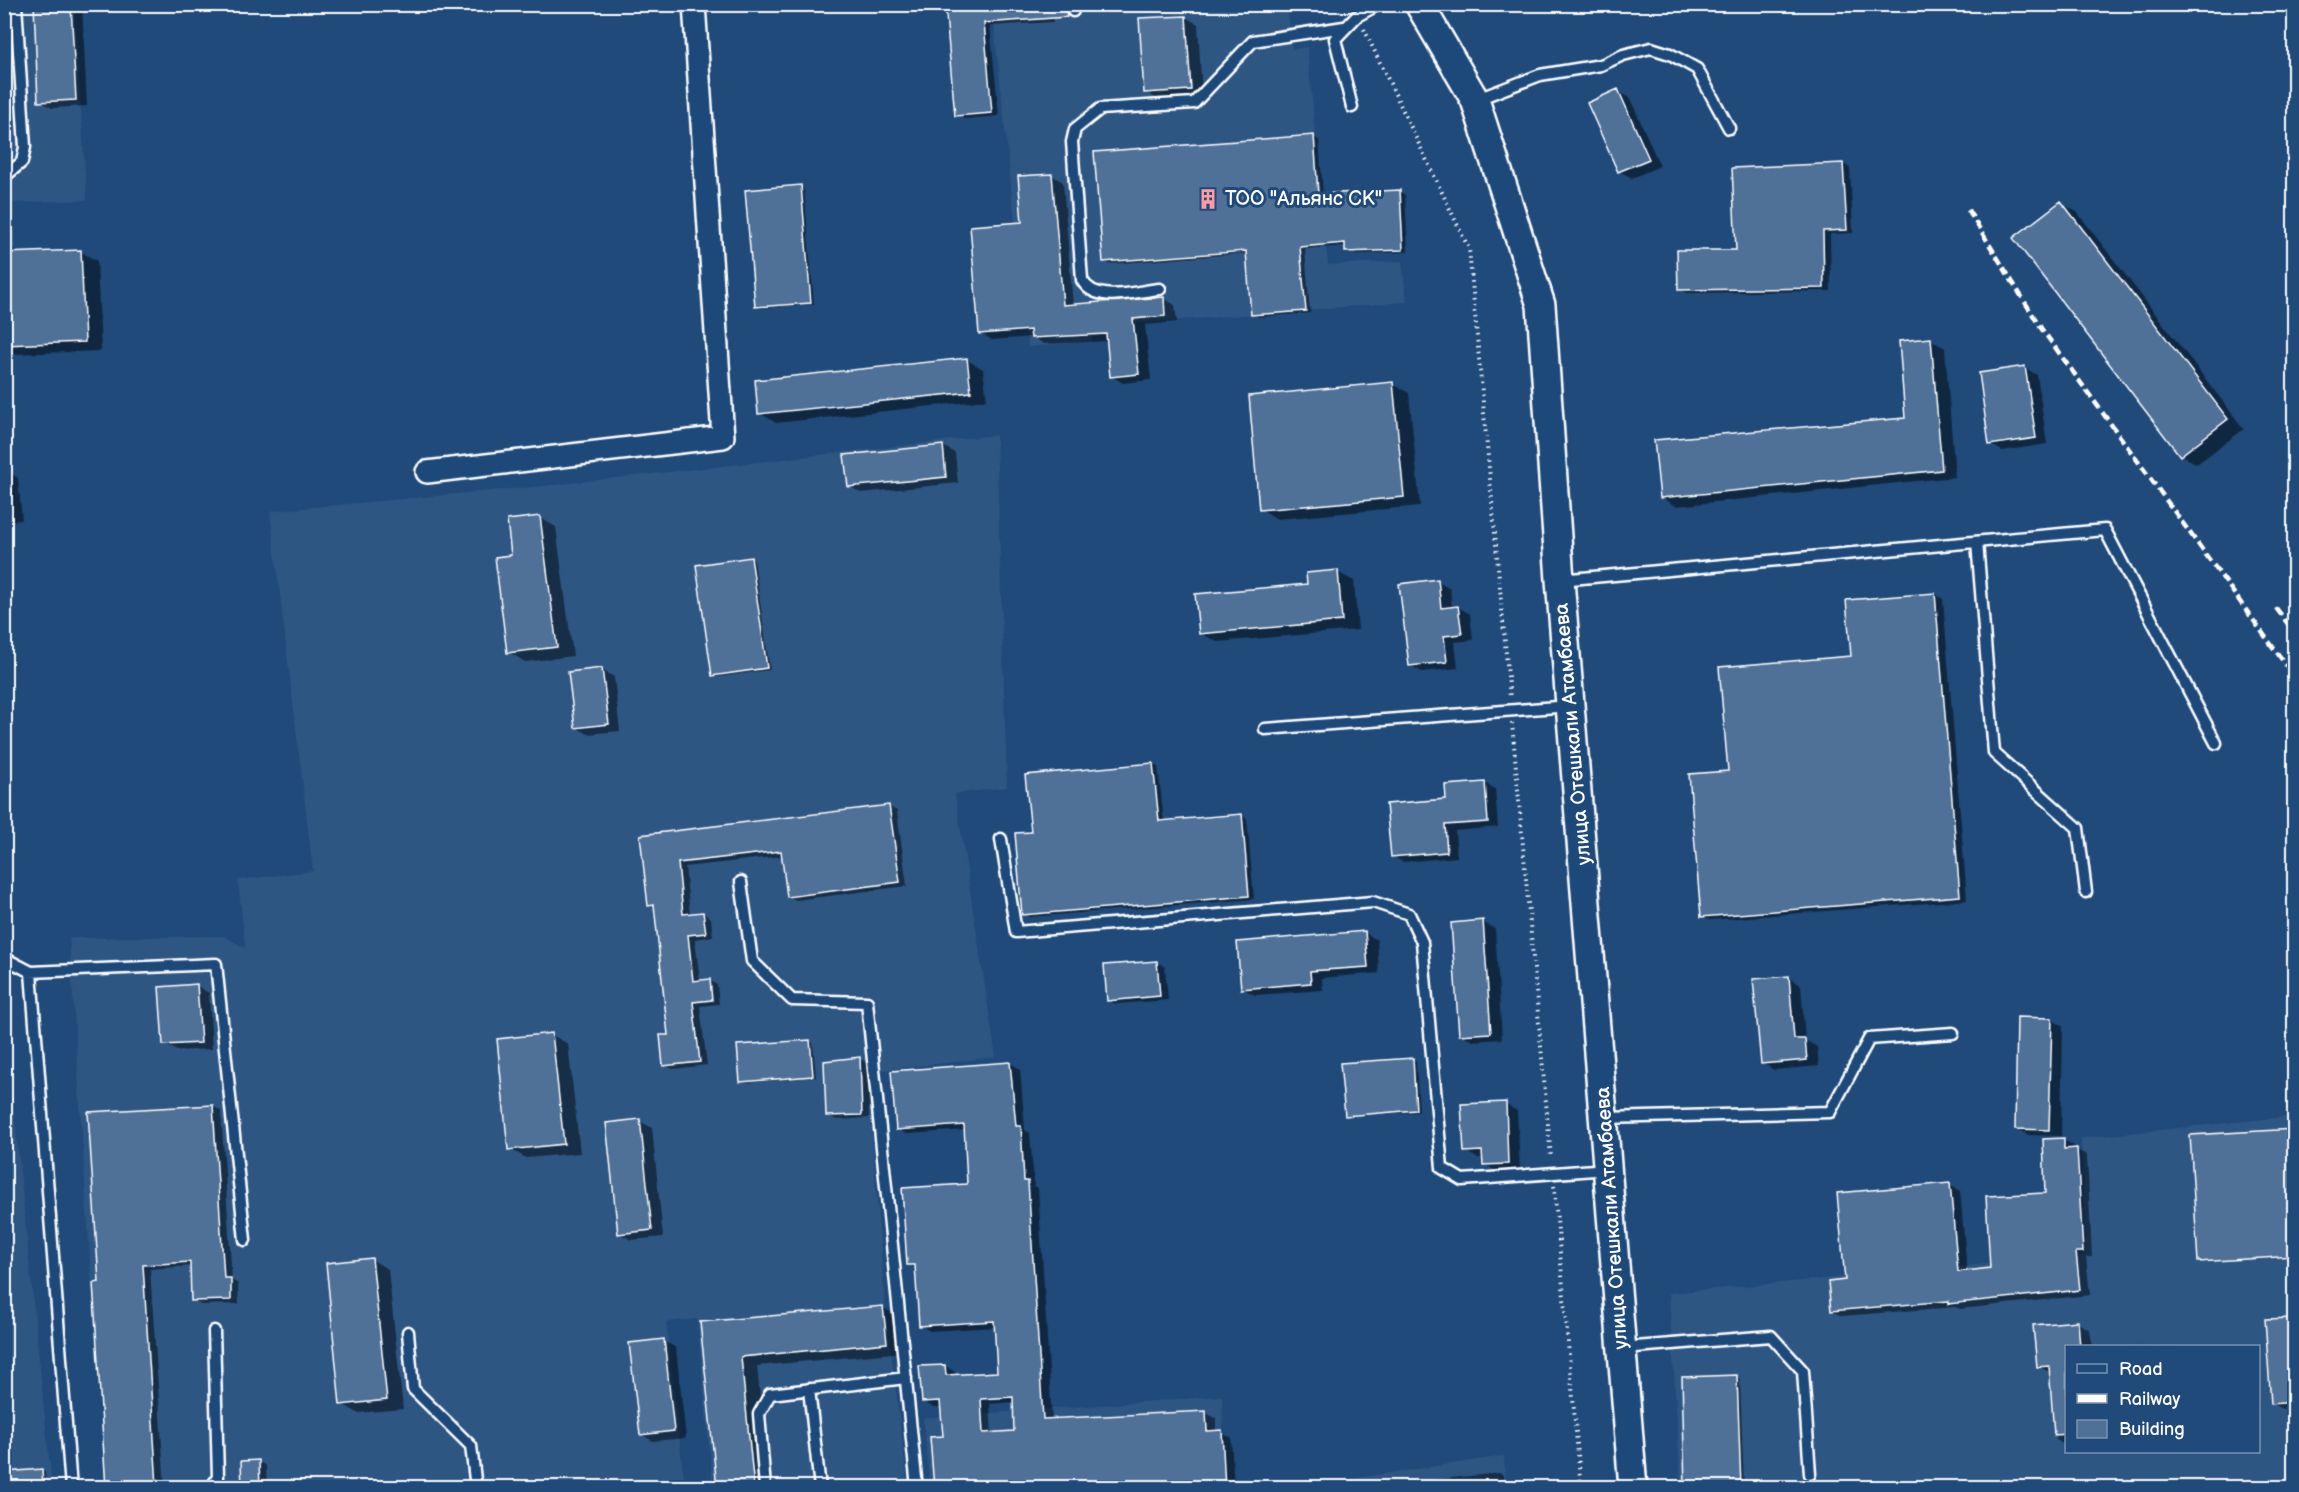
<svg xmlns="http://www.w3.org/2000/svg" width="2299" height="1492" viewBox="0 0 2299 1492" font-family="'Balsamiq Sans',sans-serif">
<style>
.built{fill:#2e5683;fill-rule:evenodd}
.shadow{fill:#0007;fill-rule:evenodd}
.building{fill:#507197;stroke:#fff;stroke-width:1.5;fill-rule:evenodd}
.lines{fill:none;stroke-linecap:round;stroke-linejoin:round}
.service-casing{stroke:#fff;stroke-width:15}
.minor-casing{stroke:#fff;stroke-width:26}
.tertiary-casing{stroke:#fff;stroke-width:32}
.path{stroke:#fff;stroke-width:4;stroke-dasharray:1.5 4.5;stroke-linecap:butt}
.service{stroke:#1f4a7a;stroke-width:10}
.minor{stroke:#1f4a7a;stroke-width:21}
.tertiary{stroke:#1f4a7a;stroke-width:27}
.rail{stroke:#fff;stroke-width:4.5;stroke-dasharray:9 4.5;stroke-linecap:butt}
.labels{text-anchor:middle;dominant-baseline:central;stroke-width:6;stroke-linejoin:round;paint-order:stroke}
.poi-label{font-size:20px;fill:#fff;stroke:#1f4a7a;text-anchor:start}
.street-label{font-size:20px;fill:#fff;stroke:#1f4a7a}
</style>
<rect width="100%" height="100%" fill="#1f4a7a"/>
<filter id="ink" filterUnits="userSpaceOnUse"><feTurbulence type="fractalNoise" baseFrequency=".0167" numOctaves="2"/><feDisplacementMap in="SourceGraphic" scale="12" xChannelSelector="R" yChannelSelector="G"/><feConvolveMatrix kernelMatrix="1 2 1 2 8 2 1 2 1" color-interpolation-filters="sRGB"/></filter>
<g filter="url(#ink)">
<path class="built" d="M5,5H74L87,200L12,203L15,248L5,249Z
M992,5H1280L1288,12L1292,49L1307,47L1328,265L1402,261L1407,302L1092,327V341L1028,347Z
M996,435L1007,787L955,794L996,1057L867,1072L885,1303L908,1487H713L697,1319L666,1322L685,1487H105L69,938L224,936L245,948L238,880L313,871L270,511L544,486Z
M4,935L6,1032L52,1487H5Z
M2294,1116V1487H1681L1669,1293L2085,1255L2081,1138ZM2066,1346H2258V1452H2066Z
M1222,1396L1225,1487H930L923,1418Z
M1504,1456L1506,1487H1330V1482Z"/>
<path class="shadow" d="M35,4H82L87,106L52,108L40,101Z
M947,4H1051L1053,22L990,26L999,116L964,119L957,115Z
M1185,17L1198,24L1202,96L1158,99L1145,92Z
M1618,91L1630,98L1660,166L1632,178L1619,171Z
M4,107L9,155L4,156Z
M1313,137L1319,140L1323,195L1400,192L1405,195L1408,252L1352,254L1347,251L1346,246L1305,249L1310,313L1258,317L1253,314L1248,253L1109,264L1104,261Z
M1843,164L1850,168L1853,233L1830,234L1831,291L1687,293L1680,289L1738,251Z
M1051,175L1063,182L1073,306L1163,298L1175,305L1177,322L1145,325L1151,380L1123,383L1112,376L1108,341L1044,344L1032,337L992,340L980,333L1023,224Z
M801,187L804,189L814,304L760,308L756,306Z
M2061,203L2077,212L2244,429L2197,464L2181,455Z
M81,252L97,261L101,351L11,354L4,351V254Z
M1931,340L1945,348L1955,477L1676,506L1662,498L1906,419Z
M967,360L983,369L987,400L776,423L760,413Z
M2025,368L2037,375L2047,444L2002,451L1990,444Z
M1393,384L1409,393L1420,506L1277,519L1261,509Z
M943,446L955,453L958,483L861,493L849,486Z
M10,473L18,478L22,520L7,521L4,520V474Z
M540,518L556,527L573,656L525,662L509,652L513,556Z
M750,558L754,560L770,670L717,677L714,675Z
M1337,572L1354,581L1358,630L1217,642L1200,633Z
M1438,581L1450,588L1452,608L1458,607L1470,614L1473,640L1455,642L1458,668L1422,672L1410,665Z
M1935,594L1943,599L1967,900L1710,920L1702,916L1730,772L1852,658L1848,601Z
M602,670L614,677L620,731L588,734L576,727Z
M1153,764L1158,767L1164,822L1242,816L1247,819L1254,899L1029,917L1024,914L1033,833Z
M1485,783L1495,789L1498,827L1455,831L1457,857L1403,862L1392,856L1448,801Z
M889,807L897,811L907,886L796,900L789,896L783,856L685,867L690,915L703,913L711,918L713,936L695,939L700,982L709,980L717,985L719,1004L700,1006L707,1065L673,1069L665,1065L669,1036L656,908L649,905L642,837Z
M1482,922L1495,929L1502,1039L1473,1041L1461,1034Z
M1365,933L1377,940L1379,973L1322,978L1323,990L1255,995L1242,988Z
M1157,962L1165,967L1168,1000L1116,1004L1108,1000Z
M1789,978L1801,985L1805,1040L1817,1047L1819,1066L1774,1070L1762,1063Z
M197,986L209,993L212,1049L177,1051L165,1044Z
M2051,1019L2063,1026L2061,1136L2028,1135L2016,1128Z
M552,1035L568,1044L580,1153L526,1158L510,1149Z
M810,1041L813,1043L816,1077L745,1083L741,1081Z
M860,1059L868,1063L869,1118L836,1120L828,1115Z
M1412,1059L1416,1061L1419,1112L1346,1115Z
M1010,1063L1020,1069L1025,1130L1030,1133L1034,1186L1038,1188L1052,1420L1206,1413L1216,1418V1432L1231,1437L1234,1488H935L945,1437L942,1407H933L923,1402L945,1366L955,1372V1376L999,1373L996,1327L930,1331L920,1325L917,1269L909,1264L969,1186L966,1130L907,1134L897,1129L893,1072ZM1014,1402L1016,1433L992,1434L990,1404Z
M1505,1104L1517,1111L1520,1170L1496,1171L1484,1164V1158H1477L1465,1151Z
M213,1106L221,1111L232,1280L238,1284L239,1304L201,1305L193,1300L191,1266L150,1269L165,1488H108L100,1284Z
M640,1121L652,1128L663,1237L631,1240L619,1233Z
M2294,1131V1257L2199,1261Z
M2064,1140L2074,1146V1149L2087,1155L2092,1257H2086L2090,1295L1960,1309L1955,1307L1842,1316L1832,1311L1846,1281L1949,1185L1960,1191L1967,1272L1991,1269L2047,1194Z
M372,1260L388,1269L403,1409L358,1413L342,1404Z
M882,1307L899,1317L903,1352L757,1366L769,1488H718L702,1324Z
M2294,1319V1409L2284,1410L2272,1403Z
M2078,1323L2090,1330L2092,1346H2066V1446L2056,1440L2051,1373L2038,1366Z
M664,1341L676,1348L686,1438L653,1441L641,1434Z
M1737,1377L1740,1379L1744,1488H1687L1683,1379Z
M258,1461L266,1466L267,1488H244Z
M41,1470L45,1472L46,1488H4Z
M1500,1473L1503,1475L1505,1488H1350Z"/>
<path class="building" d="M34,4H71L76,100L38,102Z
M945,4H1065L1067,17L984,23L992,113L955,116Z
M1186,16L1191,90L1144,93L1139,18Z
M1618,89L1649,159L1618,172L1587,103Z
M1314,135L1318,194L1400,190L1403,250L1345,252V243L1300,247L1306,311L1251,315L1246,251L1103,262L1094,152Z
M1843,163L1847,230L1823,231L1824,288L1678,290L1677,250H1736L1732,168Z
M1052,174L1063,305L1164,297L1165,316L1133,319L1139,374L1110,377L1106,334L1031,338L1030,330L979,334L970,226L1022,222L1018,176Z
M801,185L811,303L755,307L745,190Z
M2061,201L2228,419L2180,456L2013,238Z
M81,250L85,342L4,345V253Z
M1931,338L1942,470L1660,498L1654,440L1905,418L1899,341Z
M967,358L971,392L758,414L755,380Z
M2025,366L2036,438L1989,445L1979,373Z
M1393,382L1404,497L1259,510L1249,396Z
M943,445L946,477L848,487L844,455Z
M540,516L557,647L507,653L495,557L511,555L507,520Z
M751,557L767,668L712,676L696,565Z
M1338,570L1342,621L1199,634L1195,594L1307,584L1306,573Z
M1438,579L1441,608L1458,606L1462,634L1444,636L1447,662L1409,666L1399,584Z
M1935,593L1960,896L1701,917L1689,774L1728,771L1719,667L1851,656L1846,600Z
M602,668L609,724L575,728L568,672Z
M1153,763L1159,821L1242,814L1249,896L1022,915L1015,833L1031,832L1025,775Z
M1485,782L1488,822L1445,825L1447,852L1391,857L1386,804L1446,799L1445,785Z
M889,805L900,882L787,897L781,851L678,863L683,914L703,912L706,933L688,935L693,981L710,979L712,1000L693,1002L700,1062L663,1066L660,1035H668L654,905L648,906L640,835Z
M1483,920L1491,1033L1459,1035L1451,923Z
M1365,931L1368,967L1310,971L1311,983L1241,989L1237,942Z
M1157,961L1160,996L1107,1001L1104,965Z
M1789,976L1794,1039H1805L1807,1060L1761,1064L1753,979Z
M197,984L201,1043L163,1045L159,987Z
M2017,1017L2052,1018L2049,1130L2015,1129Z
M552,1033L564,1144L508,1150L497,1039Z
M810,1040L813,1076L740,1082L737,1045Z
M860,1057L862,1115L826,1116L824,1061Z
M1413,1058L1416,1110L1345,1116L1340,1063Z
M1010,1062L1016,1126H1021L1024,1181H1028L1043,1419L1206,1411L1207,1431L1222,1430L1225,1488H934L930,1437L943,1436L940,1401L922,1402L919,1366L945,1365L946,1375L997,1372L994,1321L919,1326L915,1265H907L902,1188L967,1184L964,1125L896,1130L891,1071ZM1013,1397L1014,1431L983,1433L981,1399Z
M1506,1102L1508,1164L1483,1165L1482,1151L1464,1152L1461,1104Z
M213,1105L224,1278H231V1300L191,1301L190,1262L143,1265L157,1486L106,1488L93,1283L99,1282L88,1112Z
M640,1119L652,1230L618,1234L606,1123Z
M2295,1129V1256L2198,1262L2190,1135Z
M2064,1138V1149L2077,1148L2083,1252H2076L2080,1290L1948,1304V1301L1831,1311L1828,1282L1845,1280L1837,1193L1950,1183L1958,1272L1990,1268L1986,1196L2045,1193L2043,1139Z
M372,1258L387,1400L340,1405L326,1263Z
M883,1306L887,1343L741,1357L754,1488H717L700,1322Z
M2295,1318V1402L2271,1404L2265,1319Z
M2078,1321L2080,1347H2067V1434L2054,1435L2049,1366L2037,1367L2033,1325Z
M664,1339L674,1431L640,1435L629,1343Z
M1737,1375L1741,1488H1685L1682,1377Z
M259,1460L260,1488H242L241,1461Z
M42,1469L43,1488H4V1472Z"/>
<g class="lines">
<g class="service-casing">
<path id="service" d="M1072,4L1073,11
M1475,100L1540,75L1601,65L1623,55L1651,48L1670,54L1697,69L1729,128
M1352,107L1335,39L1357,16L1379,4
M4,177L22,162L25,147L16,4
M1160,289C1136,291 1095,305 1082,280L1072,142L1075,129L1100,109L1194,103L1253,41L1344,27
M1977,542L1994,753L2078,828L2086,892
M1560,580L2105,530L2216,743
M1265,729L1570,706
M1001,839L1016,932L1373,902L1409,914L1422,942L1442,1168L1462,1180L1608,1169
M741,882L752,961L792,1000L867,1002L917,1488
M4,958L31,972
M1605,1118L1830,1112L1869,1039L1953,1033
M408,1332L413,1389L471,1446L476,1488
M1623,1348L1771,1336L1803,1371L1810,1474
M809,1389L820,1488
M71,1488L31,972L216,964L245,1240
M211,1488L218,1477L214,1331
M765,1488L759,1414L770,1394L906,1378"/>
</g>
<g class="minor-casing">
<path id="minor" d="M427,472L723,437L694,4"/>
</g>
<g class="tertiary-casing">
<path id="tertiary" d="M1419,4L1475,100L1541,305L1560,580L1633,1488"/>
</g>
<path class="path" d="M1364,29L1469,249L1510,698
M1512,723L1551,1158
M1554,1186L1581,1488"/>
<use href="#service" class="service"/>
<use href="#minor" class="minor"/>
<use href="#tertiary" class="tertiary"/>
<path class="rail" d="M1968,210L2041,328L2294,676
M2276,608L2294,632"/>
</g>
</g>
<defs>
<g id="building-bare" transform="scale(1.62)"><path d="M-4-6H4V6H1V3H-1V6H-4ZM-2.5-4.3h1.7v1.8h-1.7ZM.8-4.3h1.7v1.8H.8ZM-2.5-1h1.7V.8h-1.7ZM.8-1h1.7V.8H.8Z" fill="#ff9aa2" stroke="#1f4a7a" stroke-width="2.5" paint-order="stroke"/></g>
</defs>
<g fill-rule="evenodd">
<use href="#building-bare" x="1208" y="199"/>
</g>
<g class="labels">
<g class="poi-label">
<text x="1225" y="199">ТОО "Альянс СК"</text>
</g>
<g class="street-label">
<text transform="translate(1573 734) rotate(-95)">улица Отешкали Атамбаева</text>
<text transform="translate(1612 1218) rotate(-94)">улица Отешкали Атамбаева</text>
</g>
</g>
<rect width="2299" height="1492" fill="none" stroke="#1f4a7a" stroke-width="24"/>
<rect x="12" y="12" width="2275" height="1468" fill="none" stroke="#fff" stroke-width="2" filter="url(#ink)"/>
<rect x="2065" y="1345" width="195" height="108" fill="#1f4a7a" stroke="#7992af" stroke-width="1.5"/>
<rect x="2077" y="1364" width="30" height="9" fill="#1f4a7a" stroke="#7992af" stroke-width="1.5"/>
<text x="2119" y="1375" font-size="18" fill="#ffffff">Road</text>
<rect x="2077" y="1394" width="30" height="9" fill="#ffffff" stroke="#7992af" stroke-width="1.5"/>
<text x="2119" y="1405" font-size="18" fill="#ffffff">Railway</text>
<rect x="2077" y="1420" width="30" height="18" fill="#507197" stroke="#7992af" stroke-width="1.5"/>
<text x="2119" y="1435" font-size="18" fill="#ffffff">Building</text>
</svg>
